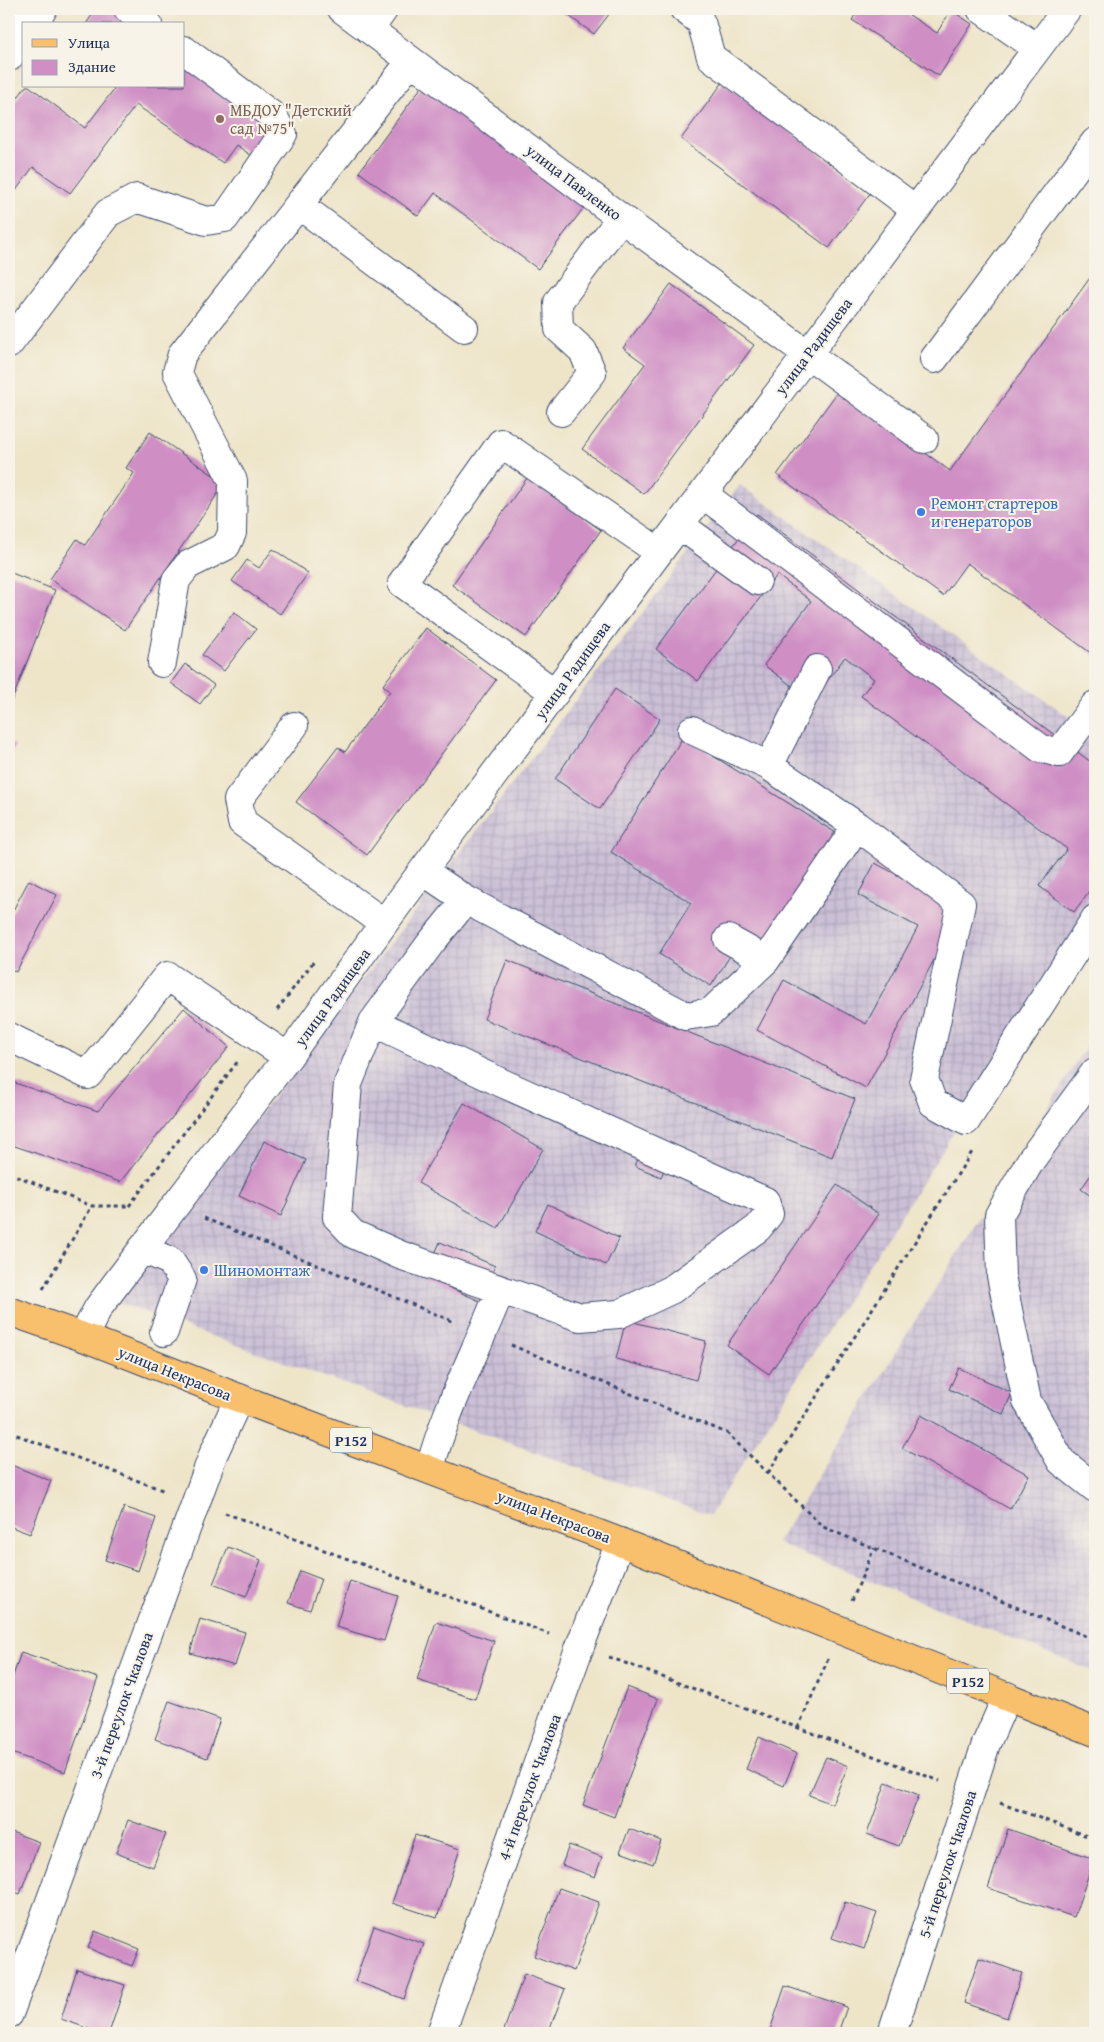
<svg xmlns="http://www.w3.org/2000/svg" width="1104" height="2042" viewBox="0 0 1104 2042" font-family="'Gentium Book Plus',serif">
<style>
.industrial{fill:url(#industrial-grid)}
.building{fill:#cf8fc5}
.lines{fill:none;stroke-linecap:round;stroke-linejoin:round}
.minor-casing{stroke:#3b4a6e;stroke-width:30}
.major-casing{stroke:#3b4a6e;stroke-width:30}
.path{stroke:#3b4a6e;stroke-width:3;stroke-dasharray:4 4;stroke-linecap:butt}
.minor{stroke:#fff;stroke-width:28}
.major{stroke:#f8bf6c;stroke-width:28}
.education-dot{fill:#8d6e63;stroke:#f7f3e8;stroke-width:2}
.shop-dot{fill:#3f7fe0;stroke:#f7f3e8;stroke-width:2}
.labels{text-anchor:middle;dominant-baseline:central;stroke-width:4;stroke-linejoin:round;paint-order:stroke}
.shield{fill:#f7f3e8;stroke:#5d6a87;stroke-width:1}
.shield-label{font-size:15px;font-weight:bold;fill:#1b2f5e}
.education-label{font-size:16px;fill:#785e54;stroke:#f7f3e8;text-anchor:start}
.street-label{font-size:16px;fill:#1b2f5e;stroke:#f7f3e8}
.shop-label{font-size:16px;fill:#366cbe;stroke:#f7f3e8;text-anchor:start}
</style>
<defs>
<pattern id="industrial-grid" width="8" height="8" patternUnits="userSpaceOnUse" patternTransform="scale(1.25)"><rect width="8" height="8" fill="#cabfd6"/><path d="M0 4h8M4 0v8" fill="none" stroke="#ada4ba"/></pattern>
</defs>
<rect width="100%" height="100%" fill="#f7f3e8"/>
<filter id="ink" filterUnits="userSpaceOnUse"><feTurbulence type="fractalNoise" baseFrequency=".02" numOctaves="2"/><feDisplacementMap in="SourceGraphic" scale="10" xChannelSelector="R" yChannelSelector="G"/><feConvolveMatrix kernelMatrix="1 2 1 2 8 2 1 2 1" color-interpolation-filters="sRGB"/></filter>
<filter id="wash" filterUnits="userSpaceOnUse"><feTurbulence type="fractalNoise" baseFrequency=".0096" numOctaves="4" result="noise"/><feDisplacementMap in="SourceGraphic" scale="20" xChannelSelector="R" yChannelSelector="G"/><feGaussianBlur stdDeviation="1.12" result="paint"/><feColorMatrix in="noise" values="0 0 0 0 0 0 0 0 0 0 0 0 0 0 0 0 0 1.4 0 .05"/><feComposite in="paint" operator="in"/></filter>
<g filter="url(#wash)">
<rect width="100%" height="100%" fill="#eee5c9"/>
<path class="industrial" d="M740,485L1095,735V911L710,1515L117,1302Z
M1095,1032V1672L777,1543Z"/>
<g id="blocks">
<path class="building" d="M96,9H124L145,24H86Z
M559,9H613L594,34Z
M859,9H900L937,33L951,10L972,24L939,76L852,20Z
M184,51L295,128L268,167L236,145L223,163L136,105L70,193L33,167L9,200V110L26,86H29L85,128L114,89L111,86H184Z
M723,82L871,192L829,248L681,139Z
M423,85L585,206L538,269L435,193L418,216L359,172Z
M1095,271V656L967,563L943,596L777,475L839,390L950,471Z
M671,284L754,345L644,494L582,449L645,364L623,348Z
M150,432L225,483L125,630L50,579L77,539L85,545L134,473L126,468Z
M527,478L601,530L526,637L452,585Z
M757,514L1095,765V883L1074,912L1039,886L1067,849L861,696L874,679L845,657L812,701L764,665L811,601L777,575L698,681L656,649Z
M273,549L308,573L280,614L232,581L247,560L259,568Z
M9,572L55,590L9,708Z
M234,612L256,629L224,671L202,655Z
M426,628L496,680L367,855L296,802L338,747L345,752L390,691L383,685Z
M185,664L214,685L200,704L171,683Z
M615,689L660,719L600,809L555,779Z
M683,737L836,833L764,949L743,935L711,986L659,954L691,903L611,852Z
M9,742L15,745L9,760Z
M875,863L961,909L866,1088L757,1030L784,980L866,1024L918,927L858,895Z
M29,880L57,895L16,972L9,968V918Z
M507,960L855,1099L832,1157L484,1019Z
M184,1008L229,1047L120,1182L9,1144V1081L98,1111Z
M464,1103L543,1149L498,1228L418,1183Z
M264,1141L306,1160L281,1216L239,1196Z
M646,1141L672,1152L661,1177L635,1166Z
M1095,1169V1199L1081,1189Z
M837,1185L879,1214L769,1374L727,1345Z
M548,1204L619,1238L606,1265L535,1231Z
M440,1242L495,1266L480,1301L425,1277Z
M626,1320L706,1341L696,1380L616,1359Z
M959,1368L1012,1393L1003,1414L949,1389Z
M921,1415L1029,1475L1010,1509L902,1448Z
M9,1464L51,1481L30,1534L9,1526Z
M124,1507L156,1518L138,1571L105,1560Z
M228,1547L261,1560L246,1597L213,1584Z
M300,1571L321,1579L310,1610L288,1603Z
M350,1581L398,1596L384,1641L336,1627Z
M200,1619L245,1632L235,1666L190,1653Z
M436,1622L494,1641L475,1699L417,1680Z
M21,1652L98,1678L65,1772L9,1752V1688Z
M627,1687L658,1699L614,1817L583,1805Z
M169,1701L220,1719L207,1758L155,1739Z
M759,1737L797,1754L784,1786L746,1769Z
M826,1757L848,1766L832,1804L809,1795Z
M886,1782L919,1795L899,1846L867,1834Z
M128,1820L166,1834L153,1867L116,1853Z
M629,1829L661,1841L653,1864L620,1852Z
M1008,1829L1094,1859L1074,1917L988,1888Z
M9,1831L39,1842L20,1894L9,1890Z
M415,1835L460,1849L437,1918L392,1903Z
M569,1845L602,1857L595,1877L562,1865Z
M559,1888L599,1902L574,1971L534,1956Z
M845,1902L877,1913L864,1949L832,1938Z
M374,1926L424,1944L404,1999L355,1981Z
M95,1931L139,1949L132,1966L88,1948Z
M979,1958L1022,1973L1007,2018L964,2003Z
M77,1969L125,1985L109,2033H101L61,2019Z
M524,1974L565,1989L548,2033H503Z
M785,1986L847,2007L838,2033H769Z"/>
</g>
</g>
<g filter="url(#ink)">
<use href="#blocks" fill-opacity="0" stroke="#3b4a6e" stroke-width="1"/>
<g class="lines">
<g class="minor-casing">
<path id="minor" d="M128,9L148,24
M342,9L621,218L924,439
M684,9L701,22L711,57L916,210
M981,9L1037,48
M9,17L15,9
M33,24L43,9
M370,29L384,9
M9,57L24,36
M299,205L464,328
M9,344L108,213L137,198L206,221L225,218L283,134L273,116L184,50
M934,359L1095,142
M561,412L592,373L583,351L559,329L558,302L621,218
M703,494L1040,748L1059,753L1095,705
M680,525L757,581
M162,663L176,580L188,565L226,546L232,533L233,481L177,372L182,354L411,61
M555,693L402,583L501,443L659,552
M294,726L238,800L242,822L384,923
M769,766L817,669
M857,826L961,904L924,1079L933,1103L966,1121L1095,919
M423,871L466,900
M728,939L766,960
M373,1022L502,1083L765,1201L769,1214L758,1228L671,1290L619,1314L580,1317L400,1255L353,1234L337,1217L348,1084Z
M373,1022L430,944L466,900L686,1016L711,1012L766,960L857,826L769,766L692,730
M9,1037L88,1075L167,976L288,1057
M1095,1072L1031,1160L999,1215L1001,1276L1027,1401L1061,1461L1095,1488
M142,1249L170,1261L182,1279L164,1332
M83,1337L98,1308L115,1285L288,1057L384,923L659,552L1067,9
M430,1468C446,1408 477,1349 500,1291
M9,2014L196,1502L213,1455L239,1398
M441,2033L580,1646L620,1542
M892,2033L986,1744L1007,1696"/>
</g>
<g class="major-casing">
<path id="major" d="M9,1311L83,1337L239,1398L620,1542L1095,1732"/>
</g>
<path class="path" d="M277,1010L314,961
M9,1173L92,1206H130
M129,1206L238,1061
M204,1218L452,1321
M43,1289L92,1206
M511,1345L727,1433L823,1527L1095,1640
M9,1359L14,1346
M9,1432L165,1491
M768,1473L972,1152
M225,1513L549,1634
M852,1601L874,1548
M609,1657L940,1781
M798,1728L828,1659
M1000,1803L1095,1839"/>
<use href="#minor" class="minor"/>
<use href="#major" class="major"/>
</g>
</g>
<circle class="education-dot" cx="220" cy="119" r="5"/>
<g class="shop-dot">
<circle cx="921" cy="512" r="5"/>
<circle cx="204" cy="1270" r="5"/>
</g>
<g class="labels">
<g class="shield">
<rect x="330" y="1427.5" width="42" height="25" rx="4"/>
<rect x="947" y="1668.5" width="42" height="25" rx="4"/>
</g>
<g class="shield-label">
<text x="351" y="1440">Р152</text>
<text x="968" y="1681">Р152</text>
</g>
<g class="education-label">
<text x="230" y="110">МБДОУ "Детский<tspan x="230" dy="18">сад №75"</tspan></text>
</g>
<g class="street-label">
<text transform="translate(574 182) rotate(37)">улица Павленко</text>
<text transform="translate(813 346) rotate(-53)">улица Радищева</text>
<text transform="translate(572 670) rotate(-54)">улица Радищева</text>
<text transform="translate(332 997) rotate(-54)">улица Радищева</text>
<text transform="translate(175 1373) rotate(22)">улица Некрасова</text>
<text transform="translate(554 1516) rotate(21)">улица Некрасова</text>
<text transform="translate(121 1705) rotate(-70)">3-й переулок Чкалова</text>
<text transform="translate(529 1787) rotate(-70)">4-й переулок Чкалова</text>
<text transform="translate(947 1864) rotate(-72)">5-й переулок Чкалова</text>
</g>
<g class="shop-label">
<text x="931" y="503">Ремонт стартеров<tspan x="931" dy="18">и генераторов</tspan></text>
<text x="214" y="1270">Шиномонтаж</text>
</g>
</g>
<rect width="1104" height="2042" fill="none" stroke="#f7f3e8" stroke-width="30"/>
<rect x="22" y="22" width="162" height="65" fill="#f7f3e8" stroke="#9fa5b1"/>
<rect x="32" y="39" width="25" height="8" fill="#f8bf6c" stroke="#9fa5b1"/>
<text x="68" y="48" font-size="15" fill="#1b2f5e">Улица</text>
<rect x="32" y="60" width="25" height="15" fill="#cf8fc5" stroke="#9fa5b1"/>
<text x="68" y="72" font-size="15" fill="#1b2f5e">Здание</text>
</svg>
